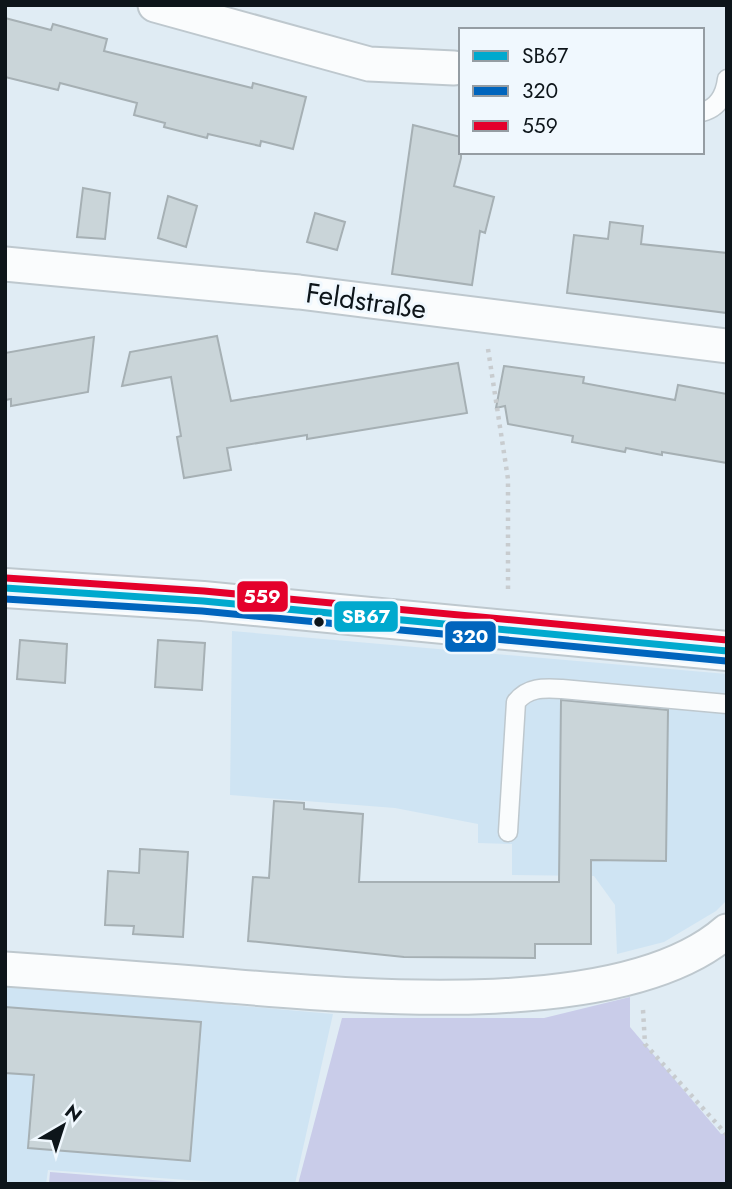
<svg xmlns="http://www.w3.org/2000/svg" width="732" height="1189" viewBox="0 0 732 1189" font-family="Jost,sans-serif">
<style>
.built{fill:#cfe4f3}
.green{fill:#c9cce9}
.building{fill:#cad5d9;stroke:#a6b0b4;stroke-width:2}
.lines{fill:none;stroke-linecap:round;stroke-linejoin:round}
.service-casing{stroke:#bec8ce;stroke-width:21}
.minor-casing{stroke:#bec8ce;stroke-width:37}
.secondary-casing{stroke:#bec8ce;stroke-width:42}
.path{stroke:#c8cccf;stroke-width:4.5;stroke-dasharray:3.5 5;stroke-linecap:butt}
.service{stroke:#fafcfd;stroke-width:18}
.minor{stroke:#fafcfd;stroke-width:33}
.secondary{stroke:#fafcfd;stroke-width:38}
.bus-1-casing{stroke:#f0f8fe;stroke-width:12}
.bus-2-casing{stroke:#f0f8fe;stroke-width:12}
.bus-3-casing{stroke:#f0f8fe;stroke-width:12}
.bus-1{stroke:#00a9ce;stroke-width:7}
.bus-2{stroke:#0065bd;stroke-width:7}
.bus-3{stroke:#e4002b;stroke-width:7}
.bus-dot{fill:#0d151a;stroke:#f0f8fe;stroke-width:2.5}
.labels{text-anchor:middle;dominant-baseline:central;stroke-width:6;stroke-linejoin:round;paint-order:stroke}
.street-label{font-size:28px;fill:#0d151a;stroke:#f0f8fe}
.line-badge{stroke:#f0f8fe;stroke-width:2.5}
.badge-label{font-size:19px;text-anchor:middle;font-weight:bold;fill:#fff}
</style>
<rect width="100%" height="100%" fill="#e0ecf4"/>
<path class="built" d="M232,631L727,674V900L716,911L664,942L617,954L615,905L594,876L512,875V844L478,843V824L395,808L230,795Z
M5,985L333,1014L295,1184H243L48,1170L46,1184H5Z"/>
<path class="green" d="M630,997V1027L721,1134L727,1133V1184H298L342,1018H544Z
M50,1172L204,1184H49Z"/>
<path class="building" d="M5,18L51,30L53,24L107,39L104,51L252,88L253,83L306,97L293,149L261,141L260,146L208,134L207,138L164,127L165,123L134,115L137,103L60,83L58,90L5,77Z
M413,125L461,137V158L454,186L494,197L485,233L480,231L472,285L392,274Z
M83,188L110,193L105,239L77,237Z
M168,196L197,206L186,247L158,238Z
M315,213L345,222L337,250L307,242Z
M610,222L643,226L641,244L727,253V313L567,293L574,235L608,239Z
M217,336L231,401L458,363L467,413L307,439V435L227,448L231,470L184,478L177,437L181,436L171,377L122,386L130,352Z
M94,337L88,392L11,406V399L5,400V353Z
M504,366L584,377L583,383L675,400L678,385L727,394V463L662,452V455L626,448L625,452L572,442L573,436L508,424L505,406L496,408Z
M20,640L67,644L65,683L17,679Z
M158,640L205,643L202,690L155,687Z
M561,700L668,710L666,861L591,860V944H535V958L404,957L248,941L253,877L269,878L274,801L304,803V809L363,814L359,882H559Z
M140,849L188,852L183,937L133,934L134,926L105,925L108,871L139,873Z
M5,1007L201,1022L190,1161L28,1148L34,1075L5,1073Z"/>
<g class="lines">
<g class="service-casing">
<path id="service" d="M702,112C718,108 725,95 727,79
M508,832L516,702C528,687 543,688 562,689L727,704"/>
</g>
<g class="minor-casing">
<path id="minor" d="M155,5L369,64L454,68
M5,264L299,292L727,346
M5,969C76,974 146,979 216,985C350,996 622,1023 727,931"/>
</g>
<g class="secondary-casing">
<path id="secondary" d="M5,588L203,601L727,651"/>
</g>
<path class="path" d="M488,349L508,479V594
M643,1010L645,1044L727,1135"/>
<use href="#service" class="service"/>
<use href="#minor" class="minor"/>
<use href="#secondary" class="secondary"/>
<g class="bus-1-casing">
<path id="bus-1" d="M5,588L203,601L727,651"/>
</g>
<g class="bus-2-casing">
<path id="bus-2" d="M5,599L202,611L726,661"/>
</g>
<g class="bus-3-casing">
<path id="bus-3" d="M6,578L204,591L727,640"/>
</g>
<use href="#bus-1" class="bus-1"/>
<use href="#bus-2" class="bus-2"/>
<use href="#bus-3" class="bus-3"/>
</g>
<circle class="bus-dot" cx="319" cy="622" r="6"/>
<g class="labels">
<g class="street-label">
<text transform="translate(366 301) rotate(8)">Feldstraße</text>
</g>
</g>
<g class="line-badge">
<rect x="236" y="580" width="53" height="33" rx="7" fill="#e4002b"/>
<rect x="333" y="600" width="66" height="33" rx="7" fill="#00a9ce"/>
<rect x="444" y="620" width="53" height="33" rx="7" fill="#0065bd"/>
</g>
<g class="badge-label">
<text x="262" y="603">559</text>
<text x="366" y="623">SB67</text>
<text x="470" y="643">320</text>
</g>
<rect width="732" height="1189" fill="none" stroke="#0d151a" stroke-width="14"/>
<rect x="459" y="28" width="245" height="126" fill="#f0f8fe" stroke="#959da3" stroke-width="2"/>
<rect x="473" y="51" width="35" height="10" fill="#00a9ce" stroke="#959da3" stroke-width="2"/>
<text x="522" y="63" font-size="21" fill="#0d151a">SB67</text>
<rect x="473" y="86" width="35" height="10" fill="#0065bd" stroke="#959da3" stroke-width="2"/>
<text x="522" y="98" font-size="21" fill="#0d151a">320</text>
<rect x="473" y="121" width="35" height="10" fill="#e4002b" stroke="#959da3" stroke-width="2"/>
<text x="522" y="133" font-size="21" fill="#0d151a">559</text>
<g transform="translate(63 1126) rotate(39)" stroke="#f0f8fe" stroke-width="5" paint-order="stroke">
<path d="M0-5L12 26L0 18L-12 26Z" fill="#0d151a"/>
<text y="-10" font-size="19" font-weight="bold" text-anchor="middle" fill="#0d151a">N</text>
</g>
</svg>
